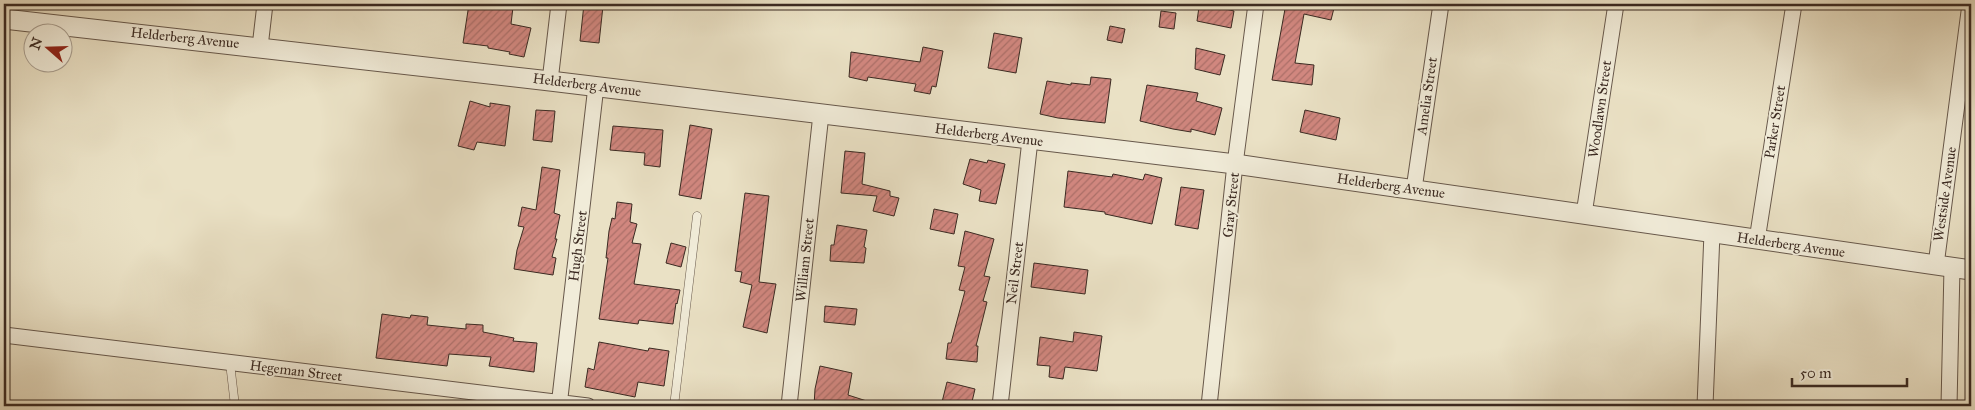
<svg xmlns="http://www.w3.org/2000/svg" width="1975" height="410" viewBox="0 0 1975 410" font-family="'IM FELL Great Primer',serif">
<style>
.building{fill:url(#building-hatch);stroke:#3b2a22}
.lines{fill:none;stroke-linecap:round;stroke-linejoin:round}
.service-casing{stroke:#67584b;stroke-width:9}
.minor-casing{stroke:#67584b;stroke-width:17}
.tertiary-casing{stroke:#67584b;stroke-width:21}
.service{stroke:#f1ecd9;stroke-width:8}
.minor{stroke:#f1ecd9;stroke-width:15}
.tertiary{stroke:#f1ecd9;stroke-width:19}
.labels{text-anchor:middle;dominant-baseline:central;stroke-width:4;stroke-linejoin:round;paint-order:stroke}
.street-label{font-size:14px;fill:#3b2a22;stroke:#f1ecd9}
</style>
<defs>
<pattern id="building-hatch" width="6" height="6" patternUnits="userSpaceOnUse" patternTransform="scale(1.25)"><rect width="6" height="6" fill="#d1877f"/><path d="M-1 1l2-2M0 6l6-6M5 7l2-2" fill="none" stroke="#ab6f68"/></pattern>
</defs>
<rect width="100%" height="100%" fill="#eae1c5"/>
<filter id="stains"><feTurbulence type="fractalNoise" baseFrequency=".004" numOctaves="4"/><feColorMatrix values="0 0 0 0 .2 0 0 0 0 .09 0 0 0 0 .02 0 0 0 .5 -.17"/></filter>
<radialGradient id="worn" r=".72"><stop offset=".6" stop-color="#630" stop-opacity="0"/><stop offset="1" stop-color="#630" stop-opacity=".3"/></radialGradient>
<path class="building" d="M469,4H492L513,7L511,24L531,28L524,57L509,54L510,52L488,48V46L463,43Z
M584,4L603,6L599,43L580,41Z
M1283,4H1335L1331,20L1304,14L1295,63L1314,65L1312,85L1272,80L1285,9H1282Z
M1208,5L1234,11L1231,28L1197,21L1199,7L1208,8Z
M1161,11L1176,13L1174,29L1159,27Z
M1110,26L1125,29L1122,43L1107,40Z
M994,33L1022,38L1016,73L988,68Z
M923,47L943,51L936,87L932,86L930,94L914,91L916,84L868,77L867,81L849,77L851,52L920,62Z
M1196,48L1225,55L1220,75L1195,69Z
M1091,77L1111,79L1105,123L1058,118L1040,114L1047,81L1071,85V83L1090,85Z
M1147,85L1198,93L1196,101L1222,108L1215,135L1191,129V132L1173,129L1140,121Z
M470,101L490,107V103L510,106L505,146L477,142L474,150L458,146Z
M536,110L555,111L552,142L533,140Z
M1305,110L1340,118L1336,140L1300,132Z
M690,125L712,129L701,199L679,195Z
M613,126L663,130L660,167L644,165L645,153L610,150Z
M845,151L865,153L862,184L890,191V196L899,198L894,216L873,211L877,196L841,193Z
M970,159L987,163L988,160L1005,164L996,204L979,201L981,190L963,184Z
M542,167L560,170L554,213L560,215L555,239H557L552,257L556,258L553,275L514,269L517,250L524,227L518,226L522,207L536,210Z
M1068,171L1112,177L1113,174L1143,180L1145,174L1162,178L1152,224L1105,214V212L1064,207Z
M1181,187L1204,190L1198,229L1175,225Z
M745,193L769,196L759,282L776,284L767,333L743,327L752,285L740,282L742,272L735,271Z
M617,202L632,204L630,222L637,224L632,243L641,244L634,284L680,290L677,304L676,303L673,324L639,320L638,324L599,319L608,258H606L609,231L612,218L615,219Z
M934,209L958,214L954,234L930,229Z
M837,225L867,230L864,247L866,248L864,263L830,261L831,245H834Z
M965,231L994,239L984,276L990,277L983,301L987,302L976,346H978L977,362L946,359L948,343H951L965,291L959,290L965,267L958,266Z
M671,243L686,247L681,267L666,263Z
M1034,263L1088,270L1085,294L1031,287Z
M825,306L857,309L855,325L824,322Z
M382,314L410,318L411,315L428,317L427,325L466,329V324L483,325V332L514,338L513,341L537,343L534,372L489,366L491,357L449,354L447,366L376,358Z
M1074,332L1102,336L1097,371L1065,367L1063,379L1049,377L1050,366L1037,365L1040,337L1073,342Z
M599,342L648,351L649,348L669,351L664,386L638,382L635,397L585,387L588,368L594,370Z
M820,366L852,373L848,395L876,404L875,406H814L815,389Z
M947,382L975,389L971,406H941Z"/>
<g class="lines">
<g class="service-casing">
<path id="service" d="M230,363L235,406
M674,406L697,216"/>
</g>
<g class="minor-casing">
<path id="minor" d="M260,47L265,4
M550,81L559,4
M1414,189L1441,4
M1584,214L1616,4
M1757,240L1794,4
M1936,265L1970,4
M4,335L588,406
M559,406L596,86
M789,406L821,114
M1000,406L1030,140
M1209,406L1235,164L1256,4
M1705,406L1712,233
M1949,406L1952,267"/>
</g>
<g class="tertiary-casing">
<path id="tertiary" d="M4,19L550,81L1235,164L1971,270"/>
</g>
<use href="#service" class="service"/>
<use href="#minor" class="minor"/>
<use href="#tertiary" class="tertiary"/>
</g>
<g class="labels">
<g class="street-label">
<text transform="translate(185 38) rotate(6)">Helderberg Avenue</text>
<text transform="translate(587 85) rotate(7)">Helderberg Avenue</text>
<text transform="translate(1427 96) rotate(-82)">Amelia Street</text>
<text transform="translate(1600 109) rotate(-82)">Woodlawn Street</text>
<text transform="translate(1775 122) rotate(-81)">Parker Street</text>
<text transform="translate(989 135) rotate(7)">Helderberg Avenue</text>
<text transform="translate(1391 186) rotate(8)">Helderberg Avenue</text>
<text transform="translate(1945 194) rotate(-82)">Westside Avenue</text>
<text transform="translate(1231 205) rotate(-84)">Gray Street</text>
<text transform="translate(1791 245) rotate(8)">Helderberg Avenue</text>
<text transform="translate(578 246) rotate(-83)">Hugh Street</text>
<text transform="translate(805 260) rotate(-84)">William Street</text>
<text transform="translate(1015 273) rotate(-83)">Neil Street</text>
<text transform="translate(296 371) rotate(7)">Hegeman Street</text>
</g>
</g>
<rect width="1975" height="410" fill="none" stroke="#eae1c5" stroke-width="20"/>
<rect x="5" y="5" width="1965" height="400" fill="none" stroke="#3b2a22" stroke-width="2.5"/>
<rect x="10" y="10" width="1955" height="390" fill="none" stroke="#3b2a22"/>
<g transform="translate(48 48) rotate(290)"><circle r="24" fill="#f1ecd9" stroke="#a89e90"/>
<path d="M0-4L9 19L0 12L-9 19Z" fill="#8f2418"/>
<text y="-8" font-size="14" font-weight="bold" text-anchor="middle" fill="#3b2a22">N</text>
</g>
<path d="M1792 378v8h115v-8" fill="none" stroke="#3b2a22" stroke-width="2.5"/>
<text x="1800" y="378" font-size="15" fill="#3b2a22" stroke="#f1ecd9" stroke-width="4" paint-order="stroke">50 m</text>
<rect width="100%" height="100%" filter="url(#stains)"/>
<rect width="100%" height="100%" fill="url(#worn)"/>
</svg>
